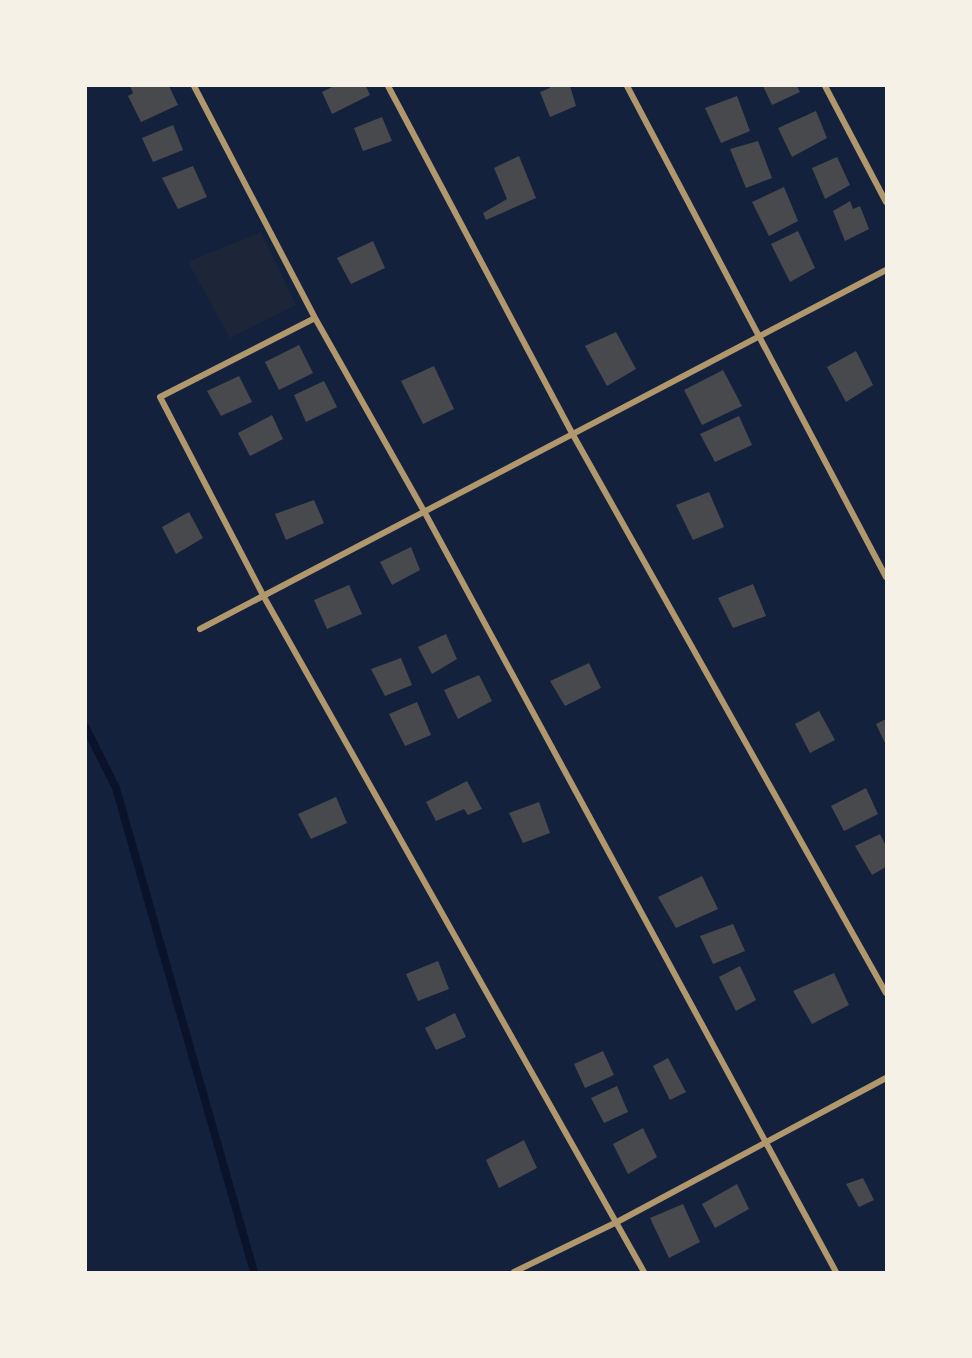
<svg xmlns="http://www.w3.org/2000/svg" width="972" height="1358" viewBox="0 0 972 1358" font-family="'Roboto Condensed',sans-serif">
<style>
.green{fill:#1d2539}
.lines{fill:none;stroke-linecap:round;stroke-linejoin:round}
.stream{stroke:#0b132b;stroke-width:8}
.building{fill:#48494c}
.minor{stroke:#b1986c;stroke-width:6}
</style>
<rect width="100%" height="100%" fill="#14213d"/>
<path class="green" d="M261,232L296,305L230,338L188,262Z"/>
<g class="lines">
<path class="stream" d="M86,728L116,788L254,1272"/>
</g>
<path class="building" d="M130,86H169L178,105L141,122L128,96L133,93Z
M334,86H366L370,95L332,114L322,92Z
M549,86H570L576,106L550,117L540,92L550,88Z
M763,86H797L800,92L772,105Z
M737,96L750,131L721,143L705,108Z
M816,111L827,138L792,157L778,128Z
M382,117L392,141L363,151L354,128Z
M173,125L183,150L153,162L142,138Z
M758,141L772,178L746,188L730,149Z
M519,156L536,198L486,220L483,213L507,199L494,168Z
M837,157L850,185L825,199L812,168Z
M193,166L207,197L178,209L162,178Z
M784,187L798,221L769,236L752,202Z
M850,201L853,209L860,206L869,229L845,241L833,211Z
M798,231L815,268L790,282L771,244Z
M373,241L385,268L351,284L337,258Z
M616,332L636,369L607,386L585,346Z
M299,345L313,373L279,390L265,362Z
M856,351L873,385L846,402L827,367Z
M434,366L454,409L423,424L401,381Z
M723,370L742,406L702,425L684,390Z
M239,376L252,402L221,416L207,391Z
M324,381L337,407L306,422L294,395Z
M272,415L283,439L250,456L238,433Z
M739,416L752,445L715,462L700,434Z
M709,492L724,527L693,540L676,505Z
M314,500L324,523L286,540L275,514Z
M189,512L203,538L176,554L162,527Z
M411,547L420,570L392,585L380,562Z
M753,584L766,616L733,628L718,598Z
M349,585L362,614L327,629L314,600Z
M446,634L457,659L432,674L418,647Z
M401,658L412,685L385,696L371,669Z
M589,663L601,688L565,706L550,681Z
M479,675L492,701L458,719L444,690Z
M417,702L431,735L405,746L389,714Z
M819,711L835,740L810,753L795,724Z
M886,719V745L876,724Z
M467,781L482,809L468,815L464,809L436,821L426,802Z
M866,788L878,814L844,831L831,806Z
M336,797L347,823L311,839L298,814Z
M539,802L550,833L523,843L509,813Z
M880,834L886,846V867L872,875L855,846Z
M702,876L718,909L676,928L658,897Z
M733,924L745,951L713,964L700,936Z
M438,961L449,989L418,1001L406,974Z
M740,966L756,1000L736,1011L719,977Z
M834,973L849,1005L812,1024L793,991Z
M455,1013L466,1037L436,1050L425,1028Z
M603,1051L614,1075L585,1088L574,1064Z
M668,1058L686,1092L670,1100L653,1066Z
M617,1086L628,1112L604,1123L591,1098Z
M643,1128L657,1157L628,1174L613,1144Z
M524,1140L537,1168L499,1188L486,1160Z
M863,1178L874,1200L859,1207L846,1184Z
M737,1184L749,1209L715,1228L702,1204Z
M683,1204L700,1242L669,1258L650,1218Z"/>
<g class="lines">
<path class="minor" d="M194,86L315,318L425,513L836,1272
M388,86L572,433L886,993
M627,86L886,577
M825,86L886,202
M315,318L160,397L264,597L644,1272
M200,629L886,270
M514,1272L617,1222L886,1078"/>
</g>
<rect width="972" height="1358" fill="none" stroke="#f6f1e7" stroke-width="174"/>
</svg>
